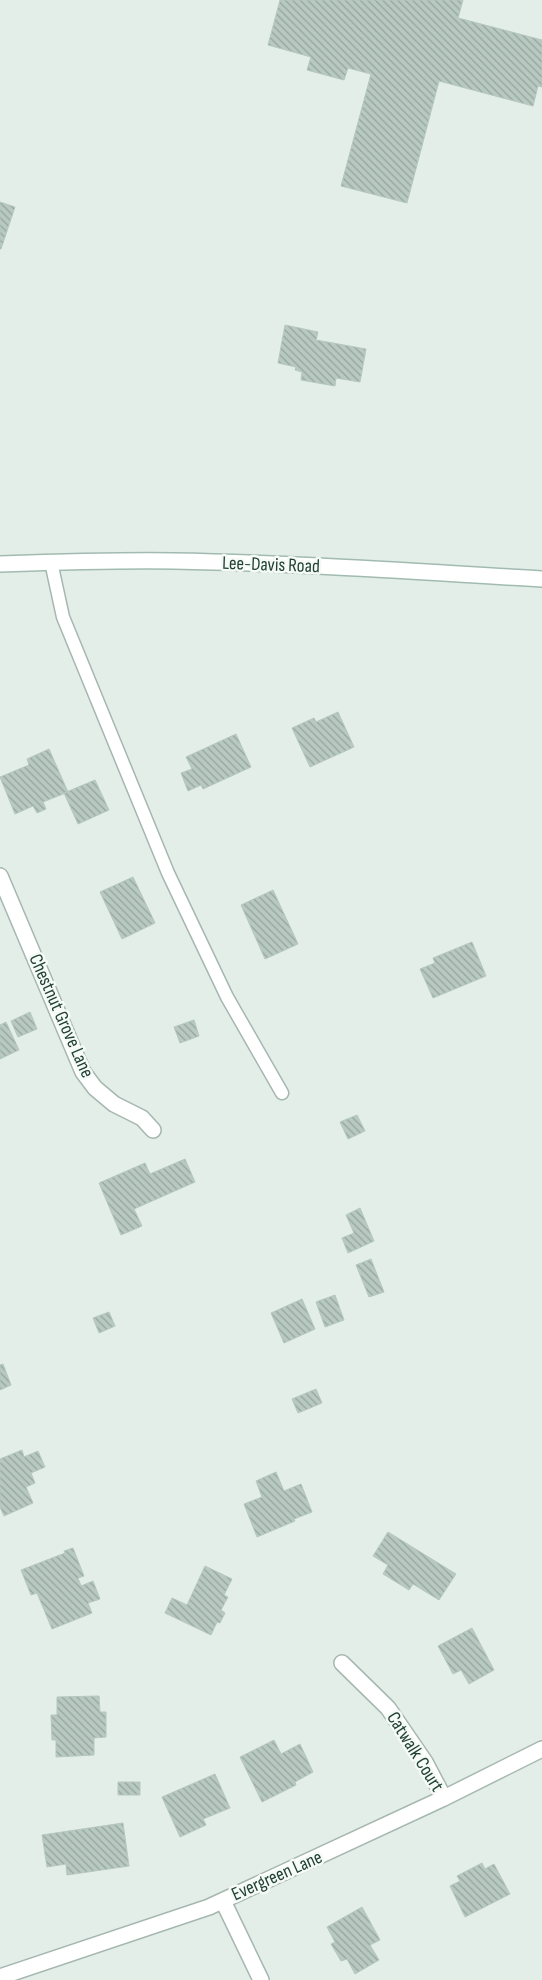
<svg xmlns="http://www.w3.org/2000/svg" width="542" height="1980" viewBox="0 0 542 1980" font-family="'Sofia Sans Condensed',sans-serif">
<style>
.building{fill:url(#building-back-hatch);stroke:#b5c8bf}
.lines{fill:none;stroke-linecap:round;stroke-linejoin:round}
.lane-casing{stroke:#a5b7b0;stroke-width:15}
.street-casing{stroke:#a5b7b0;stroke-width:18}
.secondary-casing{stroke:#a1bbb0;stroke-width:18}
.lane{stroke:#fff;stroke-width:12}
.street{stroke:#fff;stroke-width:15}
.secondary{stroke:#fff;stroke-width:15}
.labels{text-anchor:middle;dominant-baseline:central;stroke-width:5;stroke-linejoin:round;paint-order:stroke}
.street-label{font-size:19px;fill:#214137;stroke:#f5faf7}
</style>
<defs>
<pattern id="building-back-hatch" width="6" height="6" patternUnits="userSpaceOnUse" patternTransform="scale(1.25)"><rect width="6" height="6" fill="#b8c9c2"/><path d="M-1 5l2 2M0 0l6 6M5-1l2 2" fill="none" stroke="#95a59e"/></pattern>
</defs>
<rect width="100%" height="100%" fill="#e3eee9"/>
<path class="building" d="M280,0H463L458,18L542,40V87L538,86L533,106L439,81L407,203L341,186L371,74L348,68L344,80L307,70L311,57L268,45Z
M0,202L15,207L1,249H0Z
M285,325L318,332L316,340L366,349L360,382L336,378L335,386L301,380L302,372L295,370L296,367L278,363Z
M338,712L354,747L310,767L292,728L314,718L316,722Z
M236,734L251,767L203,789L201,785L188,791L181,773L192,769L186,757Z
M49,749L68,792L43,802L46,809L37,813L33,806L15,814L0,777L29,765L27,759Z
M95,780L109,810L78,824L64,793Z
M133,877L155,923L122,939L100,892Z
M273,890L298,944L265,959L241,905Z
M472,942L486,976L433,998L420,969L435,963L433,958Z
M30,1012L37,1029L18,1037L11,1021Z
M194,1020L199,1036L180,1043L174,1027Z
M6,1022L19,1050L0,1059V1025Z
M357,1115L365,1131L348,1139L340,1122Z
M185,1159L195,1182L134,1209L142,1226L121,1235L99,1183L145,1163L150,1174Z
M360,1208L374,1241L348,1253L342,1238L354,1233L346,1215Z
M371,1259L384,1292L369,1297L356,1265Z
M335,1295L344,1320L325,1327L316,1302Z
M302,1299L315,1329L284,1343L271,1313Z
M109,1312L115,1326L99,1333L93,1318Z
M3,1364L11,1385L0,1390V1365Z
M316,1389L322,1403L298,1413L292,1399Z
M22,1450L24,1457L38,1451L45,1467L31,1473L35,1483L26,1487L33,1503L4,1516L0,1507V1459Z
M276,1472L284,1491L301,1484L312,1512L294,1519L295,1521L257,1537L244,1504L262,1497L256,1481Z
M388,1532L456,1574L439,1600L413,1584L409,1590L383,1574L388,1565L373,1556Z
M73,1548L84,1576L78,1578L81,1586L93,1581L100,1599L88,1603L92,1613L52,1629L37,1593L31,1595L21,1570L65,1553L64,1551Z
M205,1566L232,1579L224,1595L228,1597L221,1610L225,1613L220,1623L217,1622L211,1635L165,1613L172,1598L187,1605Z
M472,1628L494,1670L469,1684L461,1670L453,1674L438,1646Z
M99,1696L100,1712H106V1737L94,1738V1755L56,1757V1740H52L51,1715H57V1697Z
M274,1740L281,1754L300,1744L313,1772L295,1782L296,1785L262,1802L240,1757Z
M215,1774L230,1808L203,1819L206,1825L180,1837L162,1797Z
M118,1782H140V1795H118Z
M123,1823L129,1866L67,1875L66,1864L47,1867L42,1835Z
M482,1863L485,1869L494,1864L510,1894L465,1917L450,1886L460,1881L457,1876Z
M362,1907L380,1940L370,1945L379,1960L355,1974L347,1959L341,1961L331,1944L335,1942L327,1927Z"/>
<g class="lines">
<g class="lane-casing">
<path id="lane" d="M51,562L63,617L168,873L227,997L282,1093"/>
</g>
<g class="street-casing">
<path id="street" d="M0,876L83,1072L95,1088L114,1104L142,1118L153,1130
M342,1663L388,1708L425,1762L444,1798
M223,1901L261,1980
M0,1977L209,1907L444,1798L542,1749"/>
</g>
<g class="secondary-casing">
<path id="secondary" d="M0,564C58,562 116,560 174,561C297,563 420,572 542,579"/>
</g>
<use href="#lane" class="lane"/>
<use href="#street" class="street"/>
<use href="#secondary" class="secondary"/>
</g>
<g class="labels">
<g class="street-label">
<text transform="translate(271 565) rotate(2)">Lee-Davis Road</text>
<text transform="translate(61 1016) rotate(66)">Chestnut Grove Lane</text>
<text transform="translate(415 1752) rotate(58)">Catwalk Court</text>
<text transform="translate(277 1876) rotate(-24)">Evergreen Lane</text>
</g>
</g>
</svg>
